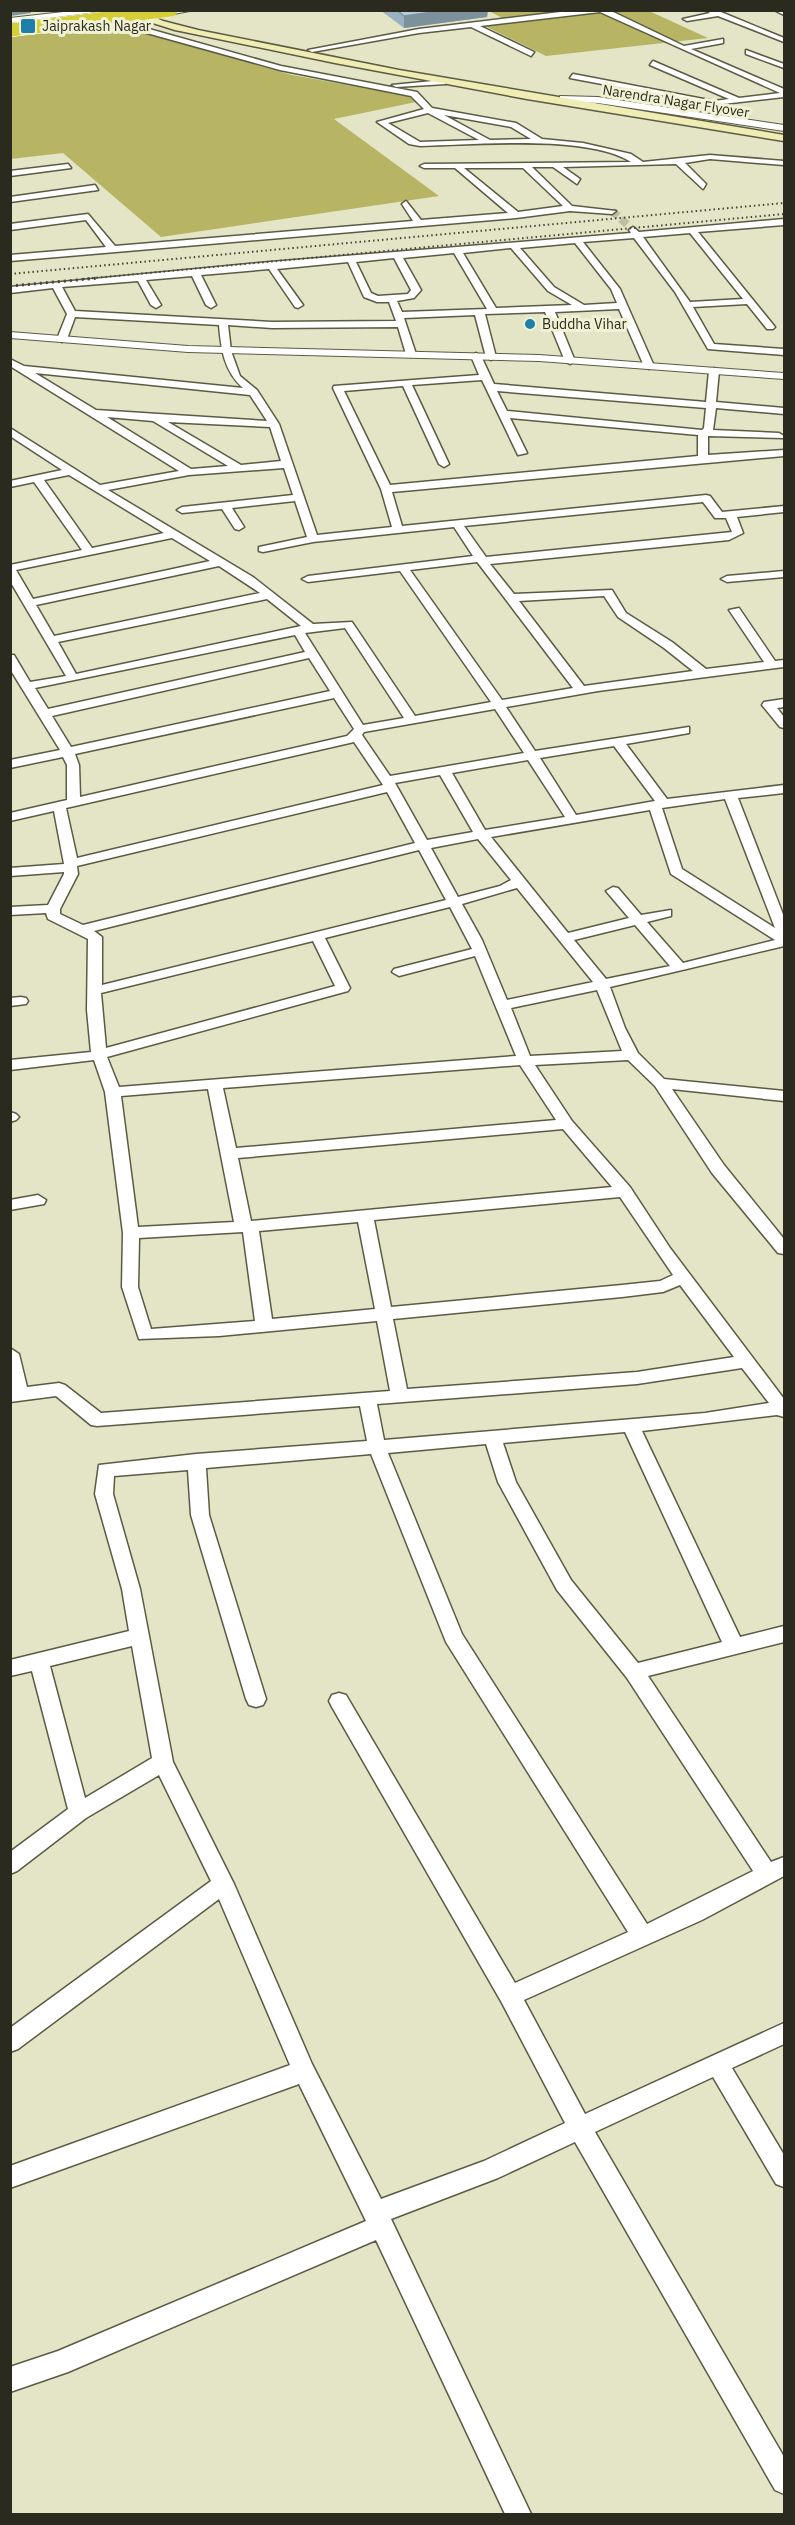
<svg xmlns="http://www.w3.org/2000/svg" width="795" height="2525" viewBox="0 0 795 2525" font-family="'IBM Plex Sans',sans-serif">
<style>
.green{fill:#b7b564}
.lines{fill:none;stroke-linecap:round;stroke-linejoin:round}
.minor-tunnel{stroke:#bfbfa5;stroke-width:8;stroke-dasharray:8 4;stroke-linecap:butt}
.minor-casing{stroke:#5b5b43;stroke-width:3}
.tertiary-casing{stroke:#5b5b43;stroke-width:2}
.secondary-casing{stroke:#5b5b43;stroke-width:3}
.minor{fill:#fff;fill-rule:evenodd}
.tertiary{fill:#fff;fill-rule:evenodd}
.secondary{fill:#efedb4;fill-rule:evenodd}
.rail-far1{stroke:#464638;stroke-width:2;stroke-dasharray:1.5 3;stroke-linecap:butt}
.rail{stroke:#464638;stroke-width:3;stroke-dasharray:2 4;stroke-linecap:butt}
.trunk-bridge-casing{stroke:#fff;stroke-width:14;stroke-linecap:butt}
.trunk-bridge{stroke:#d4ce37;stroke-width:13}
.wall{fill:#9ab2c0}
.shaded-wall{fill:#7d919c}
.building{fill:#b3cfdf;stroke:#7d919c;stroke-width:1.5}
.poi-dot{fill:#1d80ab;stroke:#f1f1d4;stroke-width:2}
.labels{text-anchor:middle;dominant-baseline:central;stroke-width:6;stroke-linejoin:round;paint-order:stroke}
.far-poi-label{font-size:14px;fill:#2a2a1f;stroke:#f1f1d4;text-anchor:start}
.far-street-label{font-size:14px;fill:#2a2a1f;stroke:#f1f1d4}
</style>
<rect width="100%" height="100%" fill="#e4e4c7"/>
<path class="green" d="M489,11H649L708,38L546,56L483,25L506,20Z
M115,25L292,75L409,96L416,102L334,119L439,196L161,237L63,153L11,159V37Z"/>
<g class="lines">
<path class="minor-tunnel" d="M612,211L630,227"/>
<g class="minor-casing">
<path id="minor" d="M577,10H609L684,46L723,39V43L691,49L784,89V97L714,105L570,78L573,74L714,101L729,99L650,65L653,61L739,98L780,93L600,12L480,26L534,52L531,56L471,27L419,33L312,52L308,50L419,29Z
M706,10H716L784,38V42L718,16L687,21L683,19L710,13Z
M774,10H784V15Z
M110,18L281,66L417,92L432,108L516,123L542,139L583,143L631,154L643,162L710,155L784,161V165L710,159L685,163L706,184L703,189L676,164L563,167L580,179L577,184L553,167H532L572,206L616,211L612,214L570,211L516,218L10,261V255L106,247L86,220L10,230V224L88,214L115,246L413,221L402,204L406,201L421,220L508,213L455,168H424L420,166L424,164L631,162C587,134 473,145 420,146L409,144L377,122L424,109L411,96L280,70L107,22ZM428,113L479,140L420,142L388,123ZM444,115L511,127L531,139L490,140ZM464,168H523L563,206L518,212Z
M746,50L784,64V68L746,54Z
M443,80L446,84L396,87L392,85Z
M68,164L71,168L10,176V171Z
M95,185L98,190L10,202V197Z
M784,219V225L698,232L775,327L773,329H767L747,304L693,307L714,344L784,349V355L708,349L675,292L634,238L583,242L620,289L654,366L649,369L644,366L619,309L555,312L575,361L570,364L565,361L545,312L485,314L496,357L491,360L486,357L475,315L404,318L416,354L411,357L406,354L398,327L272,328L228,325L231,351L240,376L257,390L279,424L317,535L392,527L381,489L333,388L334,386L479,375L471,356L476,353L481,356L494,384L706,402L709,371L714,368L719,371L716,402L784,408V414L716,408L713,430L779,433L784,436L783,438L708,436V455L784,450V456L392,492L402,526L706,495L710,496L722,512L784,506V512L737,517L743,533L729,540L490,564L514,594L612,590L626,613L672,642L706,669L764,662L729,610L739,608L775,661L784,660V667L598,691L506,707L535,751L689,727V733L626,744L667,799L784,785V793L738,798L784,917V946L610,987L625,1028L638,1053L664,1079L784,1091V1101L672,1089L724,1165L784,1239V1254L778,1253L712,1173L655,1086L628,1060L535,1065L572,1121L630,1187L670,1248L784,1399V1417L777,1415L642,1431L740,1637L784,1626V1642L648,1676L771,1862L784,1857V1876L702,1920L524,2000L585,2114L784,2023V2044L732,2068L784,2155V2187L776,2184L713,2077L595,2132L784,2457V2494L775,2490L575,2142L498,2178L391,2219L531,2514H505L376,2240L68,2372L10,2392V2367L58,2351L366,2221L299,2084L10,2188V2166L290,2065L219,1899L18,2049L10,2052V2028L211,1881L159,1775L86,1818L17,1871L10,1874V1852L68,1809L32,1671L10,1676V1660L129,1631L122,1589L95,1494L99,1465L196,1454L367,1441L360,1406L97,1426L91,1425L56,1396L10,1402V1348L19,1354L27,1387L59,1383L65,1385L101,1413L390,1391L377,1321L219,1336L139,1339L122,1287L123,1233L105,1092L94,1060L10,1070V1060L91,1052L87,1010L88,939L48,919L46,913L10,915V907L48,905L64,874V872L10,876V868L64,864L54,811L10,821V813L67,800V765L63,757L10,768V760L60,750L10,669V655H14L30,682L66,676L10,581V565L82,550L34,482L10,487V481L62,470L10,436V428L100,485L179,471L10,366V359L24,366L243,388C224,371 221,349 219,325L75,317L67,339L62,342L57,339L67,314L53,288L10,293V287L270,262L631,233L629,230L633,227L639,232ZM690,233L743,299L690,302L643,237ZM575,243L611,289L617,303L584,305L554,287L520,248ZM511,248L548,291L572,305L496,308L463,253ZM454,253L487,309L402,312L397,301L414,298L421,290L403,258ZM394,258L411,290L408,294L378,296L371,293L356,262ZM348,262L364,297L377,302H389L396,321L272,322L75,311L62,287L138,281L151,305L156,308L161,305L146,280L192,276L206,305L211,308L216,305L201,275L269,269L295,307L298,308L303,305L277,269ZM35,373L250,395L267,421L96,410ZM482,380L518,455L527,453L510,418L698,435V456L390,485L344,391L403,386L439,464L444,467L449,464L412,385ZM497,391L706,408L704,428L702,430L507,411ZM107,417L153,421L228,466L191,469ZM168,422L270,427L281,461L241,465ZM284,468L293,495L182,507L177,510L182,513L222,509L235,529L239,530L244,527L232,508L295,501L307,537L259,547V551L263,552L313,542L454,527L473,556L308,576L302,579L308,582L400,571L491,702L415,716L352,622L313,624L253,577L108,490L189,475ZM69,475L164,533L92,548L44,480ZM703,502L715,518H726L732,532L486,557L464,526ZM172,538L210,561L33,599L16,570ZM477,562L478,563L573,688L502,700L410,570ZM219,566L260,593L54,636L36,605ZM604,596L618,617L664,648L693,671L584,686L519,601ZM267,599L301,626L76,674L58,642ZM345,628L404,718L363,725L305,633ZM295,635L305,652L48,709L35,688ZM309,658L330,691L71,747L52,716ZM334,698L354,729L347,736L80,797L79,765L75,754ZM495,709L524,753L390,776L362,735L364,732ZM354,742L383,785L77,858L66,808ZM614,746L655,801L576,815L540,758ZM528,760L565,817L485,830L452,773ZM440,775L473,832L427,840L395,783ZM387,792L415,843L83,925L60,914V909L78,874L77,866ZM725,799L775,928L682,869L662,808ZM650,810L671,874L775,940L683,963L647,922L671,916V910L641,915L618,888L613,887L606,891L629,918L568,933L491,837ZM478,839L511,880L500,886L458,897L431,848ZM419,850L446,900L102,985V937L94,931ZM517,888L593,982L507,1000L482,940L462,904ZM450,907L472,949L394,969L392,972L399,976L475,956L516,1056L119,1087L107,1057L348,991L350,988L325,938ZM635,925L670,966L606,979L574,940ZM313,941L335,986L106,1048L101,993ZM597,990L622,1051L530,1056L511,1008ZM520,1065L556,1120L236,1148L223,1088ZM208,1089L234,1222L138,1227L121,1096ZM563,1129L612,1187L251,1221L238,1158ZM620,1197L673,1275L660,1281L622,1285L391,1307L374,1220ZM358,1222L375,1309L272,1319L259,1231ZM243,1232L255,1321L151,1329L138,1287L139,1238ZM680,1285L734,1357L637,1372L407,1389L393,1319L622,1297L663,1292ZM742,1368L769,1403L705,1413L384,1440L377,1404L637,1384ZM625,1432L722,1642L638,1663L571,1580L516,1482L503,1443ZM486,1444L498,1482L557,1590L627,1678L753,1871L647,1924L462,1634L388,1453ZM371,1454L446,1642L628,1932L515,1983L346,1695L339,1693L332,1695L329,1701L332,1707L502,2003L565,2123L484,2161L381,2199L312,2064L234,1884L173,1762L140,1589L113,1494L114,1476L188,1470L191,1515L246,1699L249,1705L256,1707L263,1705L266,1699L209,1515L206,1468ZM132,1646L152,1758L85,1798L50,1666Z
M784,571V577L727,582L721,579L727,576Z
M784,699V707L777,708L784,717V728L780,727L762,705L764,702Z
M21,997L26,998L28,1001L26,1004L10,1006V998Z
M10,1112L16,1114L19,1117L16,1120L10,1122Z
M38,1195L46,1200L44,1204L10,1210V1200Z"/>
</g>
<g class="tertiary-casing">
<path id="tertiary" d="M81,10H112L10,23V18Z
M168,10H195L152,18L148,15Z
M560,96L598,97L784,125V131L598,103L563,101L560,100Z
M10,332L188,346L539,355L784,373V379L539,361L188,352L10,338Z"/>
</g>
<g class="secondary-casing">
<path id="secondary" d="M127,10H139L163,21L198,30L399,70L784,135V141L527,99L335,63L175,30L140,19Z"/>
</g>
<use href="#minor" class="minor"/>
<use href="#tertiary" class="tertiary"/>
<use href="#secondary" class="secondary"/>
<path class="rail-far1" d="M10,29L141,10
M10,274L784,203
M83,279L784,214"/>
<path class="rail" d="M10,286L99,278"/>
<g class="trunk-bridge-casing">
<path id="trunk-bridge" d="M10,30L171,10"/>
</g>
<use href="#trunk-bridge" class="trunk-bridge"/>
</g>
<path class="wall" d="M380,10H488L487,17L404,28Z"/>
<path class="shaded-wall" d="M10,10H31V13L10,16Z
M447,10H488L487,17L404,28V16Z"/>
<path class="building" d="M397,10H447L404,16Z"/>
<g class="poi-dot">
<rect x="20" y="18" width="16" height="16" rx="3"/>
<circle cx="530" cy="324" r="6"/>
</g>
<g class="labels">
<g class="far-poi-label">
<text x="42" y="26">Jaiprakash Nagar</text>
<text x="542" y="324">Buddha Vihar</text>
</g>
<g class="far-street-label">
<text transform="translate(676 101) rotate(9)">Narendra Nagar Flyover</text>
</g>
</g>
<rect width="795" height="2525" fill="none" stroke="#2a2a1f" stroke-width="24"/>
</svg>
